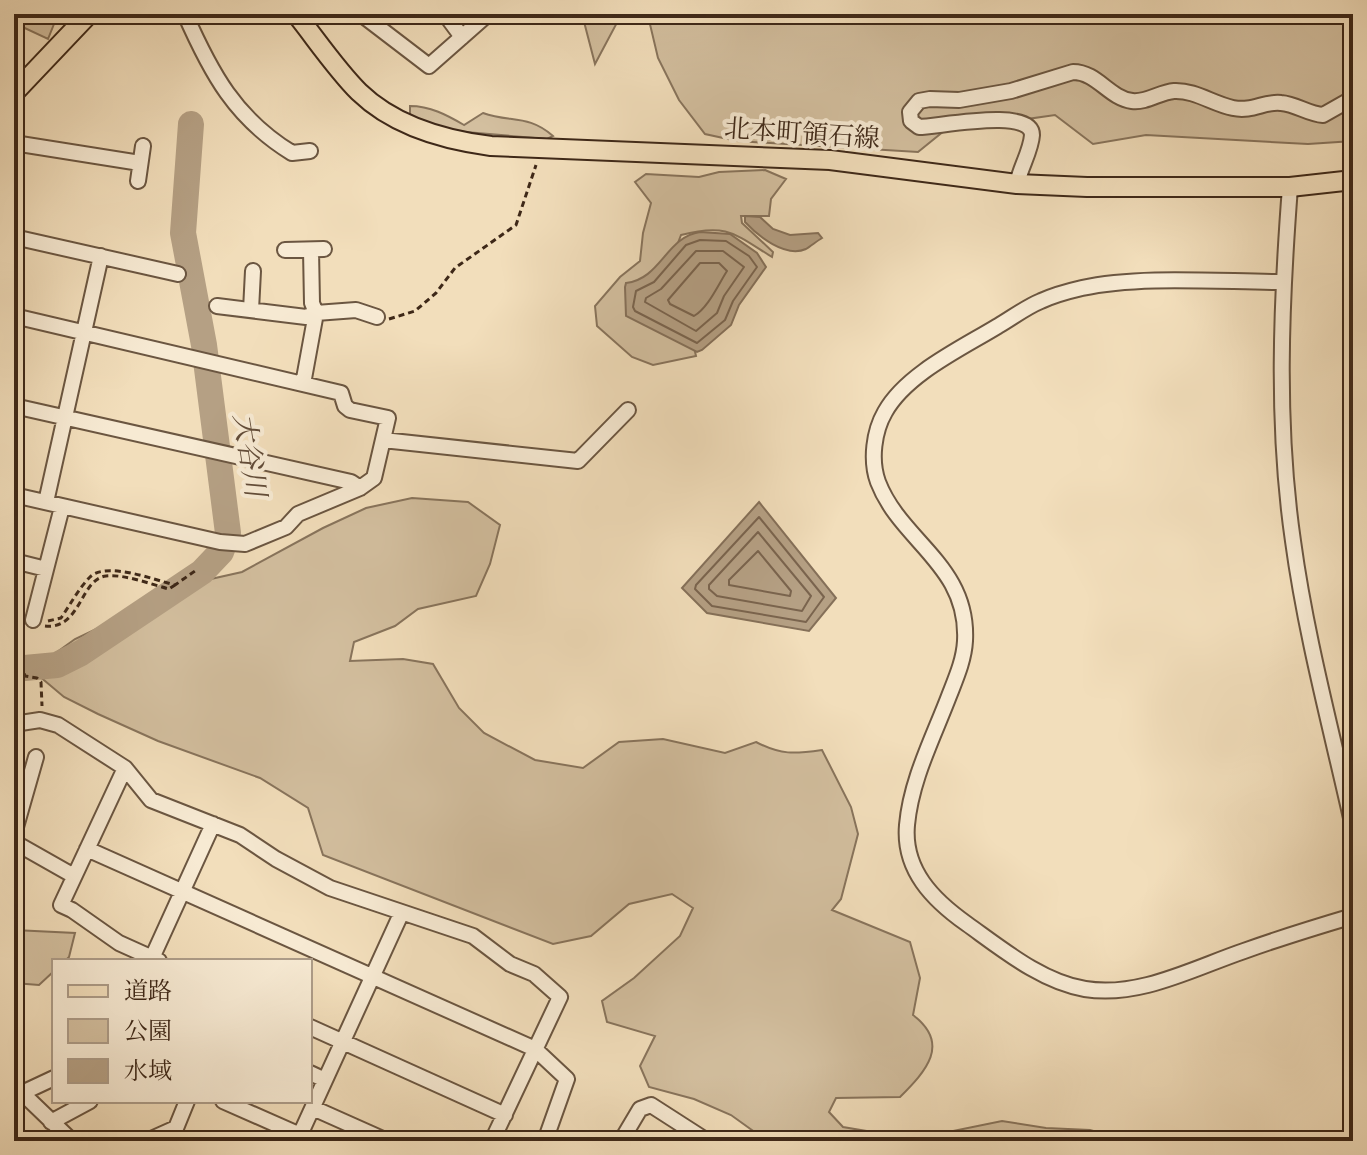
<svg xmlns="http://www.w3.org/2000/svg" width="1367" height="1155" viewBox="0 0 1367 1155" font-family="'Libre Bodoni','Noto Serif JP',serif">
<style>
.green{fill:#d3bf9f;stroke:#88745c;stroke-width:2}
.water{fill:#b5a084;stroke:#857059;stroke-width:2}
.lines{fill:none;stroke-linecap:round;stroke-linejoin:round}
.shore{stroke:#7a644e;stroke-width:2}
.river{stroke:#b5a084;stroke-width:26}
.minor-casing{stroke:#6b5641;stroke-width:18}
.major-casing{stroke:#3e2818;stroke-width:22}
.path{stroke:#3e2818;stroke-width:3;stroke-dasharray:6 4;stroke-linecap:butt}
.minor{stroke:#f7ead3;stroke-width:14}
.major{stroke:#f2debb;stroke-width:18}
.labels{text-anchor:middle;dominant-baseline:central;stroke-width:8;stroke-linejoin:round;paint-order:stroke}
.street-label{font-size:26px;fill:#3e2818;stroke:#f7ead3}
.water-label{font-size:28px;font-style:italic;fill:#624c38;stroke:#f7ead3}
</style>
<rect width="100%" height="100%" fill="#f2debb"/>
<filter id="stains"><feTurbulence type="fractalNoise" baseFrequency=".0025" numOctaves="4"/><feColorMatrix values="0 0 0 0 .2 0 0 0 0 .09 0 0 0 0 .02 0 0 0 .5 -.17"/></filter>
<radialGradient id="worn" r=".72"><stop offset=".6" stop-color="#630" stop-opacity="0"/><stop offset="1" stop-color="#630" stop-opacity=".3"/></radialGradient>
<path class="green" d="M14,14H58L48,39L14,23Z
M582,14H1353V141L1308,144L1146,135L1093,144L1055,115L944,131L918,152L737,141L705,134L679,100L658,58L649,20L621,15L595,64Z
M410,106C430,106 447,115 464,125L483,113C510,123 528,114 553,136L547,139L442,130L410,116Z
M765,170L786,179L771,199L769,216H741L742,223L773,252L772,257C735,234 727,223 681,235L673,256L696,356L653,365L632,357L597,326L595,306L620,277L640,261L643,233L651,203L635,182L646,174L699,177L719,172Z
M412,498L468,502L500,525L490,564L476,596L418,609L395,626L354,642L350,661L403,659L433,664L459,708L484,733L535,760L583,768L619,742L663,739L725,753L756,742C781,755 794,754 822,750L851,807L858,834L841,899L832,910L910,942L920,978L913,1015C951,1044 926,1071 900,1097L836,1098L829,1112L843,1127L914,1139L1002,1121L1046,1128L1090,1130L1129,1141H767L731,1115L694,1099L649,1087L640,1066L655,1036L607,1022L602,1001L634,978L680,936L693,908L672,894L629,904L591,936L553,944L323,855L308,808L260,778L158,741L98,714L64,697L32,670L75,639L193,583L242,572L323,528L366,508Z
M14,930L75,933L69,957L65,961H54V971L39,985L14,983Z"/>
<path class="water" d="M745,216L760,217L773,229L790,235L818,233L822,238C817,241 811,246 806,249C785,258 758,236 745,222Z
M700,232L730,234L757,253L766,267L739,305L731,325L702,350L697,352L626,316L625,287L626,283C661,279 666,237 700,232Z
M759,502L836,598L809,631L707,613L682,588Z"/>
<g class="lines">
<path class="shore" d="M700,240L726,241L749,256L757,267L733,301L725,320L697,343L635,311L633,307L636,291L654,282L686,245Z
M696,251H723L744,267L724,296L717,313L696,331L645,302L646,298L661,289Z
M700,263H719L727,271C718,285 708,308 694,316L670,304L668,300Z
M759,517L824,597L806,622L712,606L695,589L696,585Z
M758,532L811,596L802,611L717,596L709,589V585Z
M758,551L791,591L790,596L729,585V580Z"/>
<path class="river" d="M14,669L57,665L81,653L202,572L221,552L228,533L204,345L183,233L191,124"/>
<g class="minor-casing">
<path id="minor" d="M185,14C211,73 235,118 292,153L310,151
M361,14L429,66L488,14
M445,14L462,37
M14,143L140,163
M138,181L143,146
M1017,184C1020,168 1031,151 1032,135C1032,107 938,127 919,127L911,121L910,112L919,101L930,99L959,100L1011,91L1073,72C1097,72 1109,98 1132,101C1146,103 1160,92 1174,91C1195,90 1213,104 1233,108C1253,112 1264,101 1281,103C1296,104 1308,114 1323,115L1353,98
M1290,187C1281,305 1276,424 1293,541C1306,637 1332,732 1353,827
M14,237L178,274
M285,250L324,249
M1283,282C1222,282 1140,275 1082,288C1069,291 1054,295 1041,301C1026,307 1012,318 998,326C962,348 906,374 885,412C874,431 870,460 878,482C901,542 969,565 965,641C964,660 956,678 949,696C933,738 911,780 907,825C903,870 933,900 967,924C1002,949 1042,982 1085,989C1139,998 1194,968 1244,951C1280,938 1316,927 1353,916
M217,306L306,317L316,313L312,303L311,250
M251,310L253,271
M14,316L341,393L345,406L350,410L388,418L374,478L360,488L298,514L286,527L245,544L220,542L14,495
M303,384L316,313L356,310L377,317
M14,406L351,482L360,488
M383,440L578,461L628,410
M46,502L101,256
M14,561L46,569
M33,620L62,507
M14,724L40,720L58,725L125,768L151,800L240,835L276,859L330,888L473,936L510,964L534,974L560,997L492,1141
M125,768L61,905L72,910L119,943L159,961
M14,834L36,757
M14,842L74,876
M87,849L535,1049L567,1079L545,1141
M152,958L213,824
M310,1027L505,1115
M310,1073L325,1080
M14,1080L18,1089L72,1141
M22,1093L54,1078
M223,1101L300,1135L401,914
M313,1108L387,1141
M51,1122L90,1101
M147,1141L176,1128L187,1101
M621,1141L640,1109L651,1105L707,1141"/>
</g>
<g class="major-casing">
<path id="major" d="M296,14C316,39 336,69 359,92C394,126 444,140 491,146L830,160L1017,184L1087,187H1290L1353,180
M14,93L89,14"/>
</g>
<path class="path" d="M389,319L415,311L436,293L455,268L516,225L536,165
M14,601L24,607
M48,621L61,618C70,605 79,588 90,577C106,561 155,580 175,585L195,571
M45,626C81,630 80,579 106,576C125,574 150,584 169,589L175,585
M21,664L25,676L37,678L41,682L42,706"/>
<use href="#minor" class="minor"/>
<use href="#major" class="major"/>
</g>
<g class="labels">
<g class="street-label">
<text transform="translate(802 134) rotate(4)">北本町領石線</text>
</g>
<g class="water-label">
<text transform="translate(249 455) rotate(81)">大谷川</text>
</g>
</g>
<rect width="1367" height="1155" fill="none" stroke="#f2debb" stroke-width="48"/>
<rect x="16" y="16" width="1335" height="1123" fill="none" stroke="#3e2818" stroke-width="4"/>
<rect x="24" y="24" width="1319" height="1107" fill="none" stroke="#3e2818" stroke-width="2"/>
<rect x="52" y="959" width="260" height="144" fill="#f7ead3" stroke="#ad9c88" stroke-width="2"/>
<rect x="68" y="985" width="40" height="12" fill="#f2debb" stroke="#ad9c88" stroke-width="2"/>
<text x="124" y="999" font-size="24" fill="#3e2818">道路</text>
<rect x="68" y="1019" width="40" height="24" fill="#d3bf9f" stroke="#ad9c88" stroke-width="2"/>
<text x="124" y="1039" font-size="24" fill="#3e2818">公園</text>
<rect x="68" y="1059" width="40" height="24" fill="#b5a084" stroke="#ad9c88" stroke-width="2"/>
<text x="124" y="1079" font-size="24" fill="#3e2818">水域</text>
<rect width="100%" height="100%" filter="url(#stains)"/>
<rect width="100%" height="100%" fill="url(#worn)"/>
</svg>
